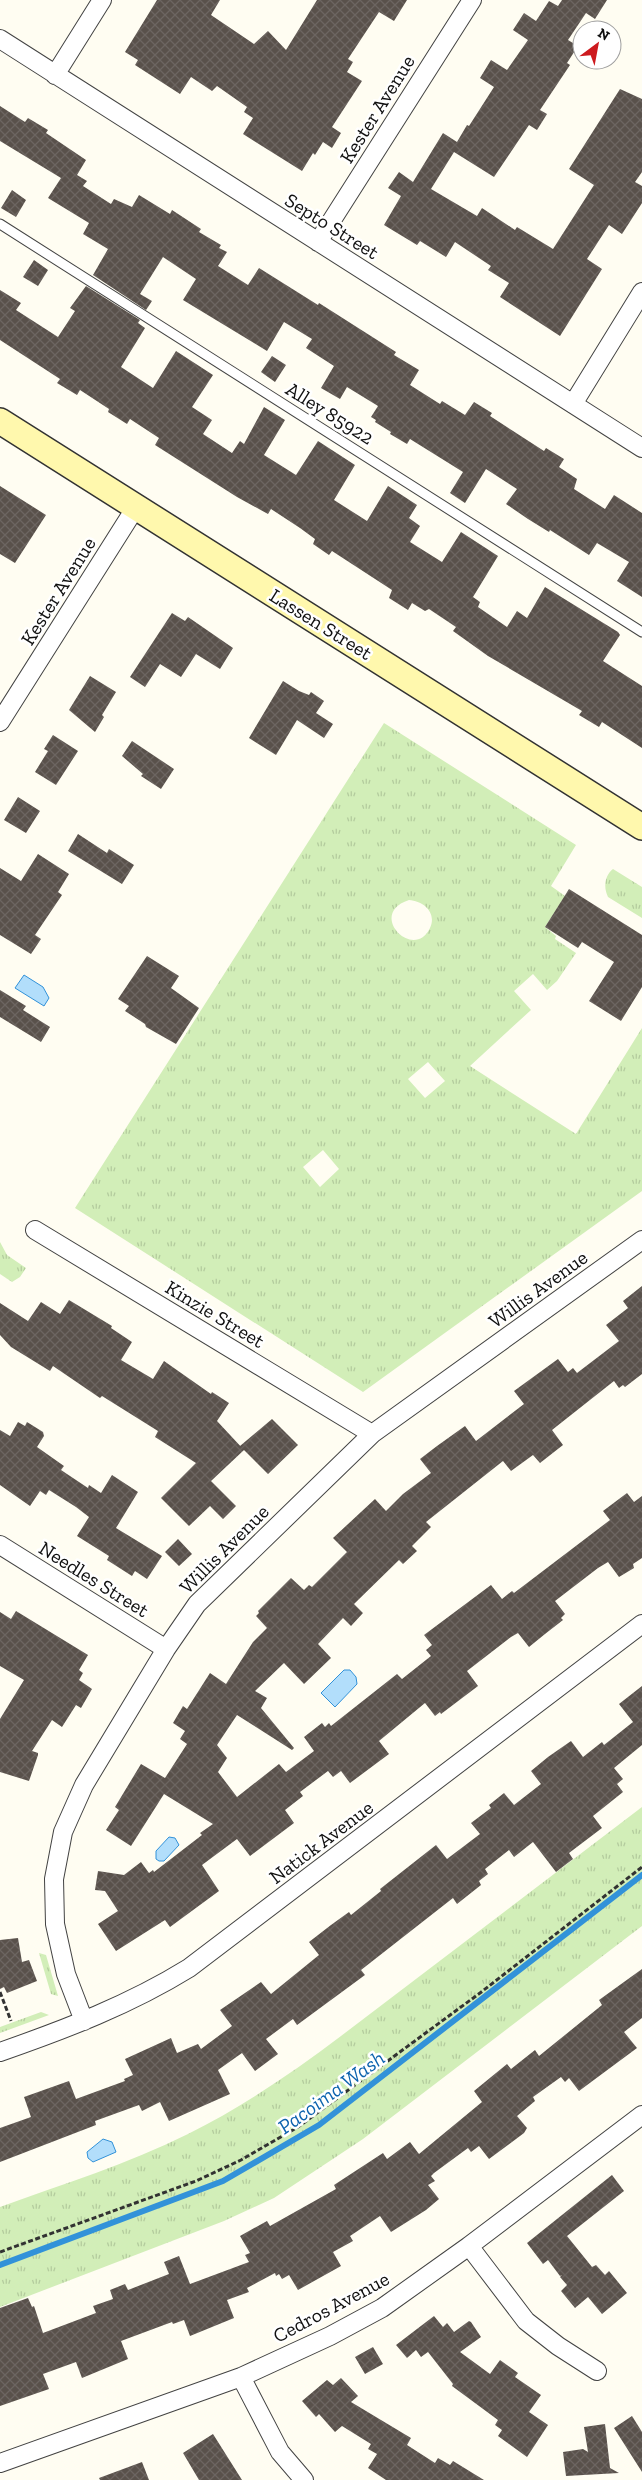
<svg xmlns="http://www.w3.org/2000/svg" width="642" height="2480" viewBox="0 0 642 2480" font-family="'Zilla Slab',serif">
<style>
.grass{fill:url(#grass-tufts);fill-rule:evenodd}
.water{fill:#b2defb;stroke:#3292d9}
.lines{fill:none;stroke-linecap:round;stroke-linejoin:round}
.stream{stroke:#3292d9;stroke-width:6}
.building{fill:url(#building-cross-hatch)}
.lane-casing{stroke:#434343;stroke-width:11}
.street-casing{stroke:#434343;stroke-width:20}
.secondary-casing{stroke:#323232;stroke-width:28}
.path{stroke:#323232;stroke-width:3;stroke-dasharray:5 2.5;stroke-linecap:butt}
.lane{stroke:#fff;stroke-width:9}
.street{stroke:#fff;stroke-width:18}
.secondary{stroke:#fff8ad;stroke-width:25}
.labels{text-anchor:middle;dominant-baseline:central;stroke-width:5;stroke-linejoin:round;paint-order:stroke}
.street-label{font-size:20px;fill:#101010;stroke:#fff}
.water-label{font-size:21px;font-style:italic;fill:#0d63ae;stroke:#fff}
</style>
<defs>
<pattern id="grass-tufts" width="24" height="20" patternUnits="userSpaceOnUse" patternTransform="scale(1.25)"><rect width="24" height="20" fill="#d2eeb8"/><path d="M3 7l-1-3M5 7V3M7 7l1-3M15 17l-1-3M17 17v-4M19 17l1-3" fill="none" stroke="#b3cb9d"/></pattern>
<pattern id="building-cross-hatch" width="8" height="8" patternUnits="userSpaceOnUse" patternTransform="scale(1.25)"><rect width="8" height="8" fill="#59514b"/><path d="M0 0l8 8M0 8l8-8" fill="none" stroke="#6c6561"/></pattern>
</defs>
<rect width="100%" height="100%" fill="#fffdf2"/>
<path class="grass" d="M384,723L576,845L551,886L565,896L545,927L556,936L555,939L576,953L557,981L547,990L533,974L514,991L531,1010L470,1066L576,1134L642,1028V1191L363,1392L75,1208ZM409,900C424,901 437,913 430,928C414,962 366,914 409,900ZM428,1062L445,1081L425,1098L408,1079ZM323,1150L339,1169L320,1187L303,1167Z
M613,869L642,887V918L608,897C603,887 605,875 613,869Z
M0,1242L7,1255L26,1268L20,1277L12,1282L0,1274Z
M642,1807V1926L363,2139L274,2198L224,2221L0,2307V2207C63,2184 128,2164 188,2134C242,2107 292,2073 341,2036Z
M39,1953L46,1955L58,1996L51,1994Z
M41,2012L49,2015L0,2033V2027Z"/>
<path class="water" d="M24,975L43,987L49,998L44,1006L15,988Z
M344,1670H350L356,1677L357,1684L335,1707L321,1693Z
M169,1837L175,1838L179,1845L164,1861H159L156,1859V1851Z
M103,2139L112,2142L116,2152L93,2162L88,2158L87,2152Z"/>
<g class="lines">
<path class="stream" d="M0,2265L223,2181L319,2125L642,1875"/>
</g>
<path class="building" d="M157,0H220L211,15L254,44L268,31L286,50L317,0H407L394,21L379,12L348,59L353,62L347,72L362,81L332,127L341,133L332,148L323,142L315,155L313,153L302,171L243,134L253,118L244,112L247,107L217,86L212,91L191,77L180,94L135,65L138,60L125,52Z
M562,0H607L595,19L586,13L568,40L578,46L567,63L570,65L540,110L547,114L537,130L529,125L494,177L454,152L431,189L477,216L482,208L515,230L517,227L553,249L594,185L569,169L620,89L642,99V172L635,182L642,186V203L622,234L609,225L587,259L602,269L560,336L500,297L509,283L488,270L491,266L455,242L446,257L420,241L417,245L384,225L401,196L388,188L399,172L413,182L443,133L457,142L467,125L469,126L494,87L480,78L491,60L507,70L528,40L513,30L524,13L536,21L549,1L558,6Z
M0,106L25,122L28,118L48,130L46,133L86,160L77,175L87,181L83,186L111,204L114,199L132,207L139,195L170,214L172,210L201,229L199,232L221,245L219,248L227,252L218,266L248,285L259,268L318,305L319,303L396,352L394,355L419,370L410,385L440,404L442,401L465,415L474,402L492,413L490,416L544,451L546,448L564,459L559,467L577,479L574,489L605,509L614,495L642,513V597L617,581L629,562L597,543L589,555L550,530L549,532L528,519L506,504L517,489L486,469L465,503L450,493L463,472L410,439L407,444L390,434L391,432L375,422L376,420L371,417L378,406L347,387L340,399L321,388L334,366L306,348L312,339L284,322L267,351L183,300L196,279L163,257L140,294L152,301L146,310L93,275L108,249L83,234L89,223L48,198L61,178L0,141Z
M12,190L26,200L16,217L1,208Z
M34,260L48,270L38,286L23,277Z
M86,286L140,320L138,323L145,328L121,367L153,388L176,351L213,375L192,407L212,420L203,434L232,453L240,441L244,444L264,407L285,420L264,455L296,475L318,441L355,465L334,500L367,521L388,486L417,505L409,518L420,526L410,542L442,562L461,532L498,556L473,597L480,602L478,607L507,627L517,611L527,618L545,587L618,632L620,635L603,661L642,686V748L602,722L599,727L579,715L582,711L488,656L453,631L456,627L429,609L425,611L412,603L408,610L389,598L392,590L332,551L329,555L313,544L315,539L300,528L271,509L268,514L237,497L155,445L159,438L130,419L127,424L108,412L109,409L80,390L77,395L57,383L60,379L0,340V290L21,303L16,310L58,337L75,311L70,308Z
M272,356L286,365L275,382L261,372Z
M0,486L46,515L15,563L0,554Z
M172,613L185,621L188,617L233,648L220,669L196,654L181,677L160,664L145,687L130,677Z
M90,676L116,692L102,715L104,717L95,732L69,710Z
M283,681L299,691L309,695L311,692L324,701L316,713L333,724L324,738L297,720L276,755L249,738Z
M53,735L78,751L56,785L35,772L48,751L44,749Z
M132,741L174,769L161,789L141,776L143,774L122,756Z
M18,797L40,811L26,833L4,820Z
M78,834L107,853L109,849L134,865L122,884L68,851Z
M38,854L69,874L58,892L62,895L35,935L41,939L31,954L0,935V868L21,881Z
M569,889L642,935V987L621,1021L589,1001L614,962L582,942L578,948L545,927Z
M147,956L179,976L171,988L199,1008L176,1044L146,1027L145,1024L125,1011L129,1006L118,999Z
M0,990L26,1006L23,1010L50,1027L41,1042L0,1017Z
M642,1286V1374L625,1387L623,1385L619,1388L614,1381L552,1430L563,1445L540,1463L533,1455L511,1471L503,1461L426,1522L431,1527L412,1546L417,1551L403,1564L399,1560L354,1604L363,1613L351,1626L343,1618L318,1644L331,1658L304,1684L284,1663L255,1691L267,1698L261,1708L294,1748L292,1750L237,1715L217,1745L227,1758L218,1772L237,1797L279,1764L286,1772L314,1751L304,1737L322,1723L325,1727L329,1723L331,1726L397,1674L402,1679L431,1656L426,1650L432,1645L424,1635L491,1585L502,1599L512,1591L514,1593L610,1520L603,1511L627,1493L634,1502L642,1496V1558L633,1564L634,1568L619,1577L608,1562L598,1568L555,1601L565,1614L561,1618L563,1620L545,1634L529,1647L518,1633L511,1637L467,1671L478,1686L441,1714L440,1712L435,1716L425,1703L379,1741L389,1754L350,1783L341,1771L333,1777L328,1771L300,1792L303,1796L285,1810L294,1823L250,1856L237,1839L202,1865L219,1891L170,1927L165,1920L116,1951L98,1924L118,1911L105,1891L95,1890L98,1871L124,1875L141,1862L149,1873L153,1870L154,1872L202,1835L200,1833L213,1824L164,1794L131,1846L106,1830L119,1810L115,1807L141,1764L165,1778L187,1744L180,1739L185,1731L173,1723L183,1706L187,1709L210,1673L226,1684L253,1642L267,1628L256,1616L259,1613L258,1611L291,1578L304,1590L309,1585L312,1587L347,1552L333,1538L375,1499L386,1511L403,1494L431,1473L420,1459L437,1446L465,1426L476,1441L524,1404L514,1391L558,1359L568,1372L573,1368L577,1373L619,1341L606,1325L628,1308L623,1301Z
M69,1300L112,1326L111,1328L132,1342L121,1360L153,1379L164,1361L211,1394L212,1392L229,1403L217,1421L244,1450L211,1481L236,1506L223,1519L210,1506L189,1526L161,1498L196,1463L155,1437L158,1431L102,1396L100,1398L53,1366L50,1371L11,1347L0,1335V1303L28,1321L41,1302L60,1314Z
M272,1419L298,1445L268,1474L240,1446Z
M18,1422L25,1426L27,1422L43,1432L44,1436L37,1447L64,1466L61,1470L88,1488L89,1485L101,1493L112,1475L138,1492L116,1528L162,1556L147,1579L135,1571L132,1576L107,1560L109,1556L77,1536L89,1517L76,1507L49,1490L46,1495L40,1491L30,1506L0,1485V1430L10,1436Z
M178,1539L192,1554L179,1566L165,1552Z
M16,1611L88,1655L79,1670L83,1673L79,1680L92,1689L81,1708L76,1705L62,1727L52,1720L32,1751L38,1753V1755L29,1781L0,1772V1719L24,1680L0,1666V1612L11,1619Z
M642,1686V1745L614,1768L623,1779L617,1784L623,1792L593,1816L602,1828L569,1853L573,1859L556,1872L533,1842L514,1857L509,1850L485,1869L488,1874L479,1881L481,1885L457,1904L453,1898L361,1970L365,1975L297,2025L293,2019L266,2039L278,2054L255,2071L242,2053L218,2070L230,2094L169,2121L160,2102L142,2111L139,2105L95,2121L96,2125L0,2162V2128L31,2117L24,2097L69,2081L76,2099L125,2081L124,2079L133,2075L125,2059L171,2038L177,2053L198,2044L201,2049L232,2026L220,2010L261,1982L271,1994L319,1955L309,1942L331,1925L349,1912L351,1915L381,1891L380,1889L436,1845L447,1859L480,1834L471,1823L491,1808L489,1805L504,1793L514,1805L541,1784L531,1771L548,1757L571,1741L583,1757L602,1742L604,1745L633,1722L619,1704Z
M18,1938L22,1962L29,1960L37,1981L7,1993L4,1987L0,1989V1940Z
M642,1969V2018L624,2032L637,2048L579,2091L569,2078L565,2082L561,2077L533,2097L535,2101L517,2116L527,2128L524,2133L489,2159L479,2146L471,2152L468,2148L434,2173L431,2176L435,2181L428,2185L439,2199L426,2210L391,2232L380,2216L350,2236L353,2241L333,2252L341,2266L298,2290L289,2275L282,2279L279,2274L276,2276L275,2273L247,2288L249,2292L227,2300L234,2318L190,2336L184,2320L173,2324L172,2322L121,2341L128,2359L82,2378L76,2362L43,2374L49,2389L0,2406V2308L28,2298L32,2307L34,2306L43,2333L96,2313L93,2306L113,2299L110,2290L125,2284L128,2290L169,2274L164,2262L179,2256L190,2284L249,2262L245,2255L250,2253L240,2236L267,2221L270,2226L336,2189L334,2185L383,2153L387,2159L410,2142L419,2154L482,2102L474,2091L507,2064L511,2069L535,2050L539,2056L602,2005L599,2000Z
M612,2175L624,2191L567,2236L592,2267L596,2265L605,2275L609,2271L627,2293L602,2314L588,2297L575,2308L561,2291L567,2285L560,2277L562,2275L560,2276L548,2260L543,2264L527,2243Z
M434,2316L443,2327L447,2323L454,2332L469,2321L471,2322L481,2337L460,2352L490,2374L500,2360L518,2373L515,2377L541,2395L529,2412L548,2425L527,2457L498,2436L502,2430L495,2425L498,2420L452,2386L453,2384L428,2352L421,2357L416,2350L407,2358L396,2345Z
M373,2347L383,2364L365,2374L355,2357Z
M341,2378L358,2396L351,2402L411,2438L407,2445L435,2463L438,2458L450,2465L453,2461L484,2480H386L368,2468L377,2454L368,2449L371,2444L342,2426L335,2432L319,2414L316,2417L302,2401L327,2380L333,2385Z
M632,2416L642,2432V2472L614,2428Z
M605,2424L610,2468L619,2473L566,2476L563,2452L583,2449L588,2452L584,2427Z
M213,2434L242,2480H199L183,2453Z
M142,2462L149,2480H100L99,2478Z"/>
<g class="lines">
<g class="lane-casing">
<path id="lane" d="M0,224L642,632"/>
</g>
<g class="street-casing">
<path id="street" d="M0,39L642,448
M55,75L102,0
M318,242L472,0
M573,404L642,292
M0,722L136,507
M35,1230L372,1434
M0,1545L166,1649
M84,2021L66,1974L55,1924L54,1879L63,1832L84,1785L166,1649L197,1604L372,1434L642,1240
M0,2052C66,2029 129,2005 189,1968L642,1624
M469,2246L526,2321L558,2346L597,2371
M241,2377L280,2452L304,2480
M0,2463L241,2377L330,2336L382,2308L469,2246L642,2115"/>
</g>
<g class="secondary-casing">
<path id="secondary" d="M0,421L642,827"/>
</g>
<path class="path" d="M0,1992L11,2021
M0,2252L196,2181L241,2160L298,2127L480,1993L642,1867"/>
<use href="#lane" class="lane"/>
<use href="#street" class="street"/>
<use href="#secondary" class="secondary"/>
</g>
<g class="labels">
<g class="street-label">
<text transform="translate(377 109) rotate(-58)">Kester Avenue</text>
<text transform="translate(332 226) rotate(32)">Septo Street</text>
<text transform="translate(330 413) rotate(32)">Alley 85922</text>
<text transform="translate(58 591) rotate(-58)">Kester Avenue</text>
<text transform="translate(321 624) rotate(32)">Lassen Street</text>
<text transform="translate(538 1289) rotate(-36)">Willis Avenue</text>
<text transform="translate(215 1314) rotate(31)">Kinzie Street</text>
<text transform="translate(224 1549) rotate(-45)">Willis Avenue</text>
<text transform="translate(94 1579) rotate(32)">Needles Street</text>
<text transform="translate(321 1842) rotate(-37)">Natick Avenue</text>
<text transform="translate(331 2307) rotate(-28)">Cedros Avenue</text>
</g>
<g class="water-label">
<text transform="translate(331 2092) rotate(-36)">Pacoima Wash</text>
</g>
</g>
<g transform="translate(597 45) rotate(32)"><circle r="24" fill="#ffffff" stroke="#9f9f9f"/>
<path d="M0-4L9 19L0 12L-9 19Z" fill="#cd1a1e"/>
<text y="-8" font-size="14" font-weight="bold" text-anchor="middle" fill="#101010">N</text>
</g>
</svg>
